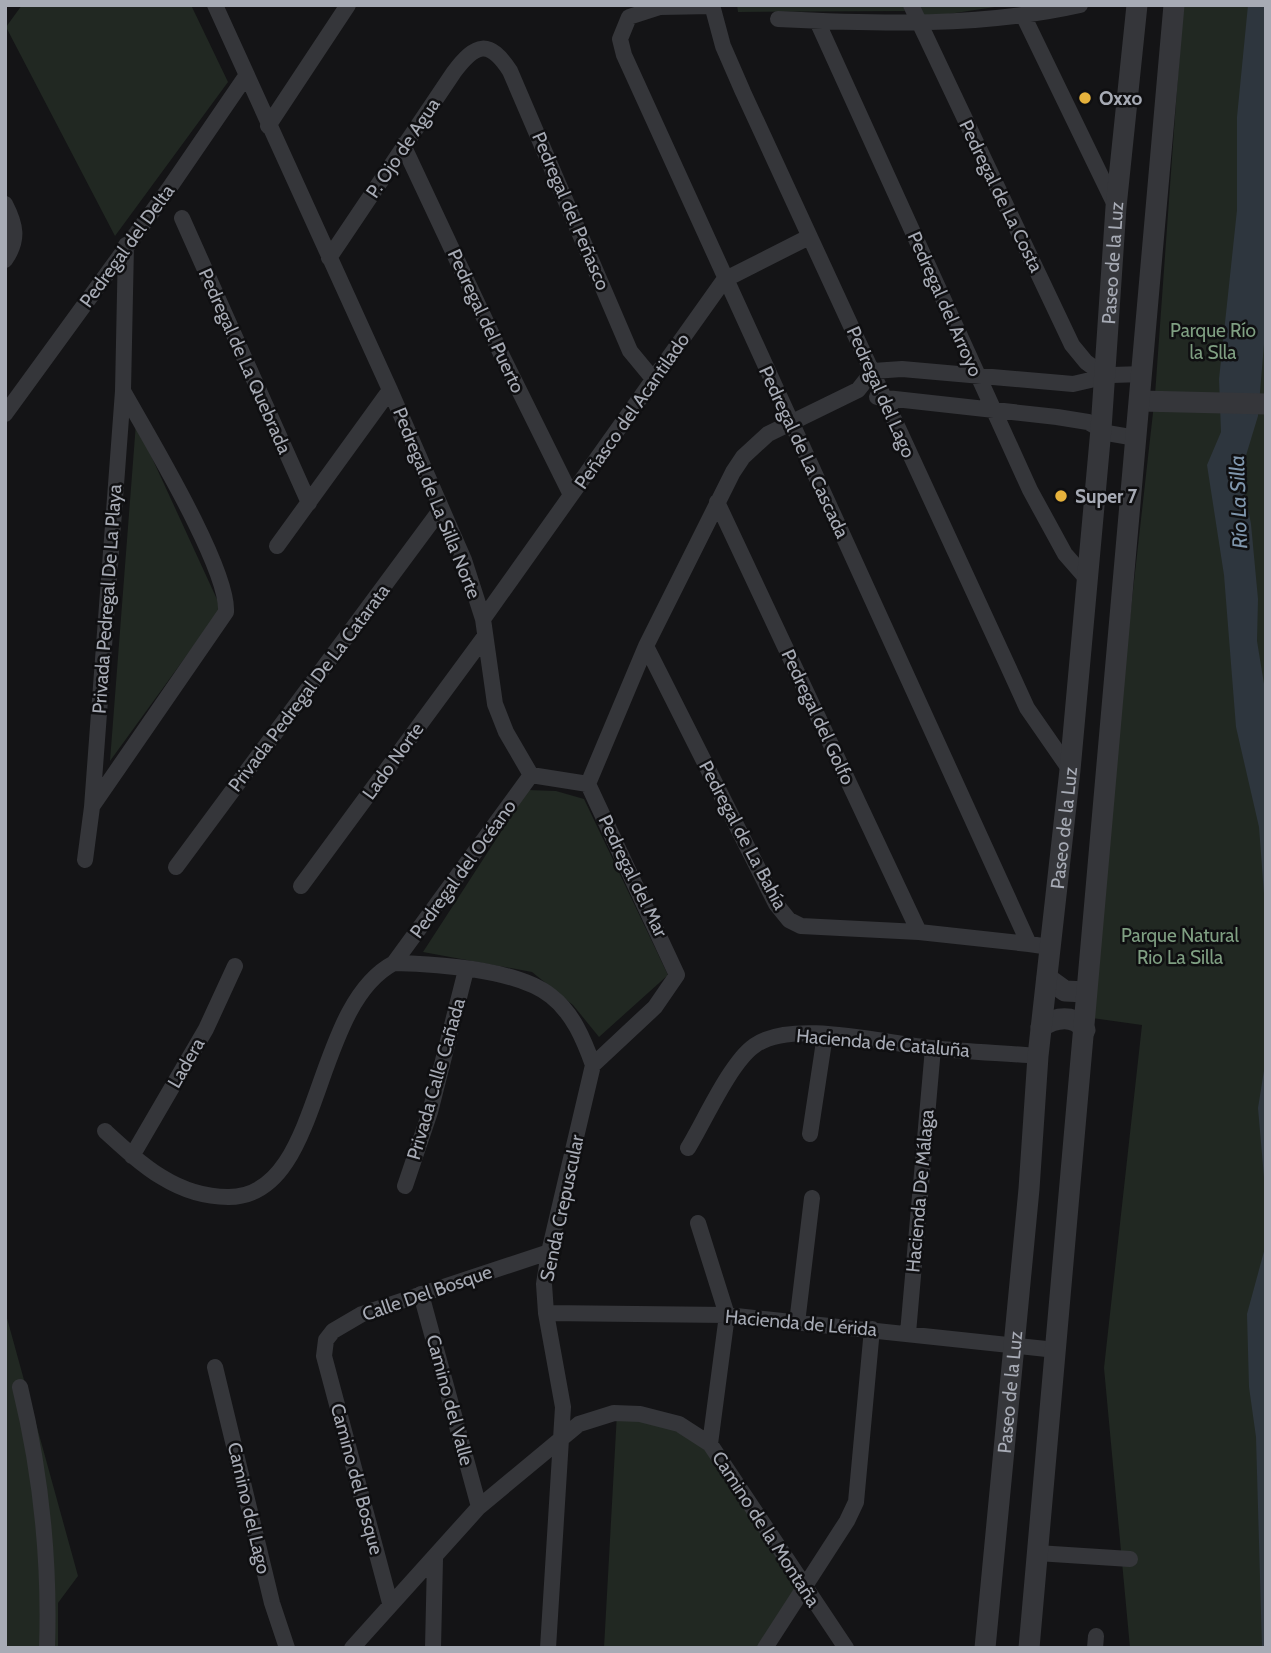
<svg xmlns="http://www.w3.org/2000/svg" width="1271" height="1653" viewBox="0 0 1271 1653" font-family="Cabin,sans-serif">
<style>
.green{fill:#212822}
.water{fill:#2e363e}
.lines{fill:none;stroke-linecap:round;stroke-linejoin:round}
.minor{stroke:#35363a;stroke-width:16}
.tertiary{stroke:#35363a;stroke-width:21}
.poi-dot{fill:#e6b23c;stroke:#0f0f11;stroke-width:2.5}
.labels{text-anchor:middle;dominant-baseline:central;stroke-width:5;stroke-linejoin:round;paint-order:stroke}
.poi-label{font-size:19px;font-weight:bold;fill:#a7abb5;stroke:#0f0f11;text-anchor:start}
.street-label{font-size:19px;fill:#a7abb5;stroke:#0f0f11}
.park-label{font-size:19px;fill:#7f9f82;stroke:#0f0f11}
.water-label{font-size:21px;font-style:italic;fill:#8097ae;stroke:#0f0f11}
</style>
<rect width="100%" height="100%" fill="#141416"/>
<path class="green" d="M22,5H191L228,82L115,236L6,27Z
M737,5H903L905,11L738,12Z
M918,5H1008L922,18Z
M1183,5H1266V1648H1130L1104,1368L1142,1025L1085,1017L1155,395Z
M136,423L221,608L110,761Z
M528,790L556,791L584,799L668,975L599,1037L573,1005L532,972L423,952Z
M5,1311L78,1576L58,1603V1648H5Z
M617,1413L698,1434L802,1586L766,1648H604Z"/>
<path class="water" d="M1248,5H1266V320L1258,416L1241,472L1251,524L1258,599L1257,641L1266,696V921L1259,827L1236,727L1224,575L1207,465L1221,432L1219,379L1237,210V117Z
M1266,1058V1201L1258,1108Z
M1266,1244V1648H1262L1256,1437L1249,1387L1247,1314Z"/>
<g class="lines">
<path class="minor" d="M215,5L390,390L464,560L483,619L495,704L506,732L531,775
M712,5L723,46L743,92L1006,662L1027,708L1070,770
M911,5L1072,345L1086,362L1105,376
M712,6L660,7L629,17L620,39L624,55L1029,944L1050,947
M1024,17L1116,207
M778,19C878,24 982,27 1080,5
M817,21L1030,490L1065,554L1086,578
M268,126L348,5
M403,145L503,358L571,495
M5,204C16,225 19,240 5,260
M182,218L309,503
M329,258L454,72C476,43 489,39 510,71L630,351L654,380
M877,397L1057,417L1088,422L1107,433L1136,438
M5,414L168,190L246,76
M717,502L919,932
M277,546L390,390
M483,619L724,280L809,237
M646,646L776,904L789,920L801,926L919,932L1029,944
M531,775L588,784L646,646L733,472L743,457L768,434L858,390L873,371L902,369L1073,384L1112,375L1143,374
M93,805L226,612C229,569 147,434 123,391
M85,860L92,807L123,391L126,245
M176,867L441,509
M301,886L485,636
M394,963L531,775
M105,1131C141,1164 176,1197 228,1197C324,1198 310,1007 394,963C437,964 517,969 551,996C573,1013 584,1040 593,1065
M810,1134L825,1035
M688,1148C704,1122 730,1063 754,1046C791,1018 887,1044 932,1048C967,1052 1003,1053 1038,1056
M132,1156L206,1029L235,966
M405,1186L430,1112L466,970
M698,1223L727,1315L710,1444
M421,1294L479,1507
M546,1313L727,1315L1056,1350
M797,1323L812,1198
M908,1333L933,1048
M215,1367L272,1603L287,1648
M20,1387C41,1473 50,1559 47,1648
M1037,1553L1130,1559
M390,1603L324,1356L326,1340L333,1331L362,1314L549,1252
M352,1648L479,1507L579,1424L614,1413L640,1414L679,1424L710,1444L846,1648
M433,1648L435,1559
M548,1648L563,1407L546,1313L544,1284L549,1252L593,1065L655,1007L677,975L588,784
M765,1648L847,1521L856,1502L872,1329
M1095,1648L1096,1636"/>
<g class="tertiary">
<path d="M1140,401L1266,404"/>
<path d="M1047,978L1065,991L1086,992"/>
<path d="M1041,1027C1055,1017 1075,1014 1085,1030"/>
<path id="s1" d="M985,1648L1029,1189L1038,1056L1070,770L1101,429L1116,207L1137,5"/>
<path d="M1029,1648L1174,5"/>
</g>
</g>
<g class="poi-dot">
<circle cx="1085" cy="98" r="7"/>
<circle cx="1061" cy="496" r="7"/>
</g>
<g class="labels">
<g class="poi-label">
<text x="1099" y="98">Oxxo</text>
<text x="1075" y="496">Super 7</text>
</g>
<g class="street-label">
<text transform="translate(403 148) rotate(-56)">P. Ojo de Agua</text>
<text transform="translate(1001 196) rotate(64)">Pedregal de La Costa</text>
<text transform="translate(571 211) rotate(67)">Pedregal del Peñasco</text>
<text transform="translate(127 246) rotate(-54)">Pedregal del Delta</text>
<text stroke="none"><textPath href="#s1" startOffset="1391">Paseo de la Luz</textPath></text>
<text transform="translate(945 304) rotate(66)">Pedregal del Arroyo</text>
<text transform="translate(486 321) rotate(65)">Pedregal del Puerto</text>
<text transform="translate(245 361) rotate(66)">Pedregal de La Quebrada</text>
<text transform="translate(881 392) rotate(66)">Pedregal del Lago</text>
<text transform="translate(632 411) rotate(-55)">Peñasco del Acantilado</text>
<text transform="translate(804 452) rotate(65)">Pedregal de La Cascada</text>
<text transform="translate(437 503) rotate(68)">Pedregal de La Silla Norte</text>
<text transform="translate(107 599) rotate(-86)">Privada Pedregal De La Playa</text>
<text transform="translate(309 688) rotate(-53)">Privada Pedregal De La Catarata</text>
<text transform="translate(818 717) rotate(65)">Pedregal del Golfo</text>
<text transform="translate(393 761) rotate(-54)">Lado Norte</text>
<text stroke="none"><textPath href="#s1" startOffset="824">Paseo de la Luz</textPath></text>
<text transform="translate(743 835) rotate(62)">Pedregal de La Bahía</text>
<text transform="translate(463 869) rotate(-54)">Pedregal del Océano</text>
<text transform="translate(633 876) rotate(64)">Pedregal del Mar</text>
<text transform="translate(883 1043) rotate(5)">Hacienda de Cataluña</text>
<text transform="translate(186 1063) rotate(-60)">Ladera</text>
<text transform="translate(436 1079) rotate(-74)">Privada Calle Cañada</text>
<text transform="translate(920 1191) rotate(-85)">Hacienda De Málaga</text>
<text transform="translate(562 1208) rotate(-78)">Senda Crepuscular</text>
<text transform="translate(427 1293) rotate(-19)">Calle Del Bosque</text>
<text transform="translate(801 1323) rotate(5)">Hacienda de Lérida</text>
<text stroke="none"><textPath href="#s1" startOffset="257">Paseo de la Luz</textPath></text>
<text transform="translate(450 1400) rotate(75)">Camino del Valle</text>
<text transform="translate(357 1479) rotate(75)">Camino del Bosque</text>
<text transform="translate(249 1508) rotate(77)">Camino del Lago</text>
<text transform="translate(766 1529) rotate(57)">Camino de la Montaña</text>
</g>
<g class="park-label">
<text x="1213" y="330">Parque Río<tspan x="1213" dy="22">la Slla</tspan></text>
<text x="1180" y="935">Parque Natural<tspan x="1180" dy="22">Rio La Silla</tspan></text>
</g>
<g class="water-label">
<text transform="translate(1238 502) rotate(-92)">Río La Silla</text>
</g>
</g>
<rect width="1271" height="1653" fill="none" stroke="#a7abb5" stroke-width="14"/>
</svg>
